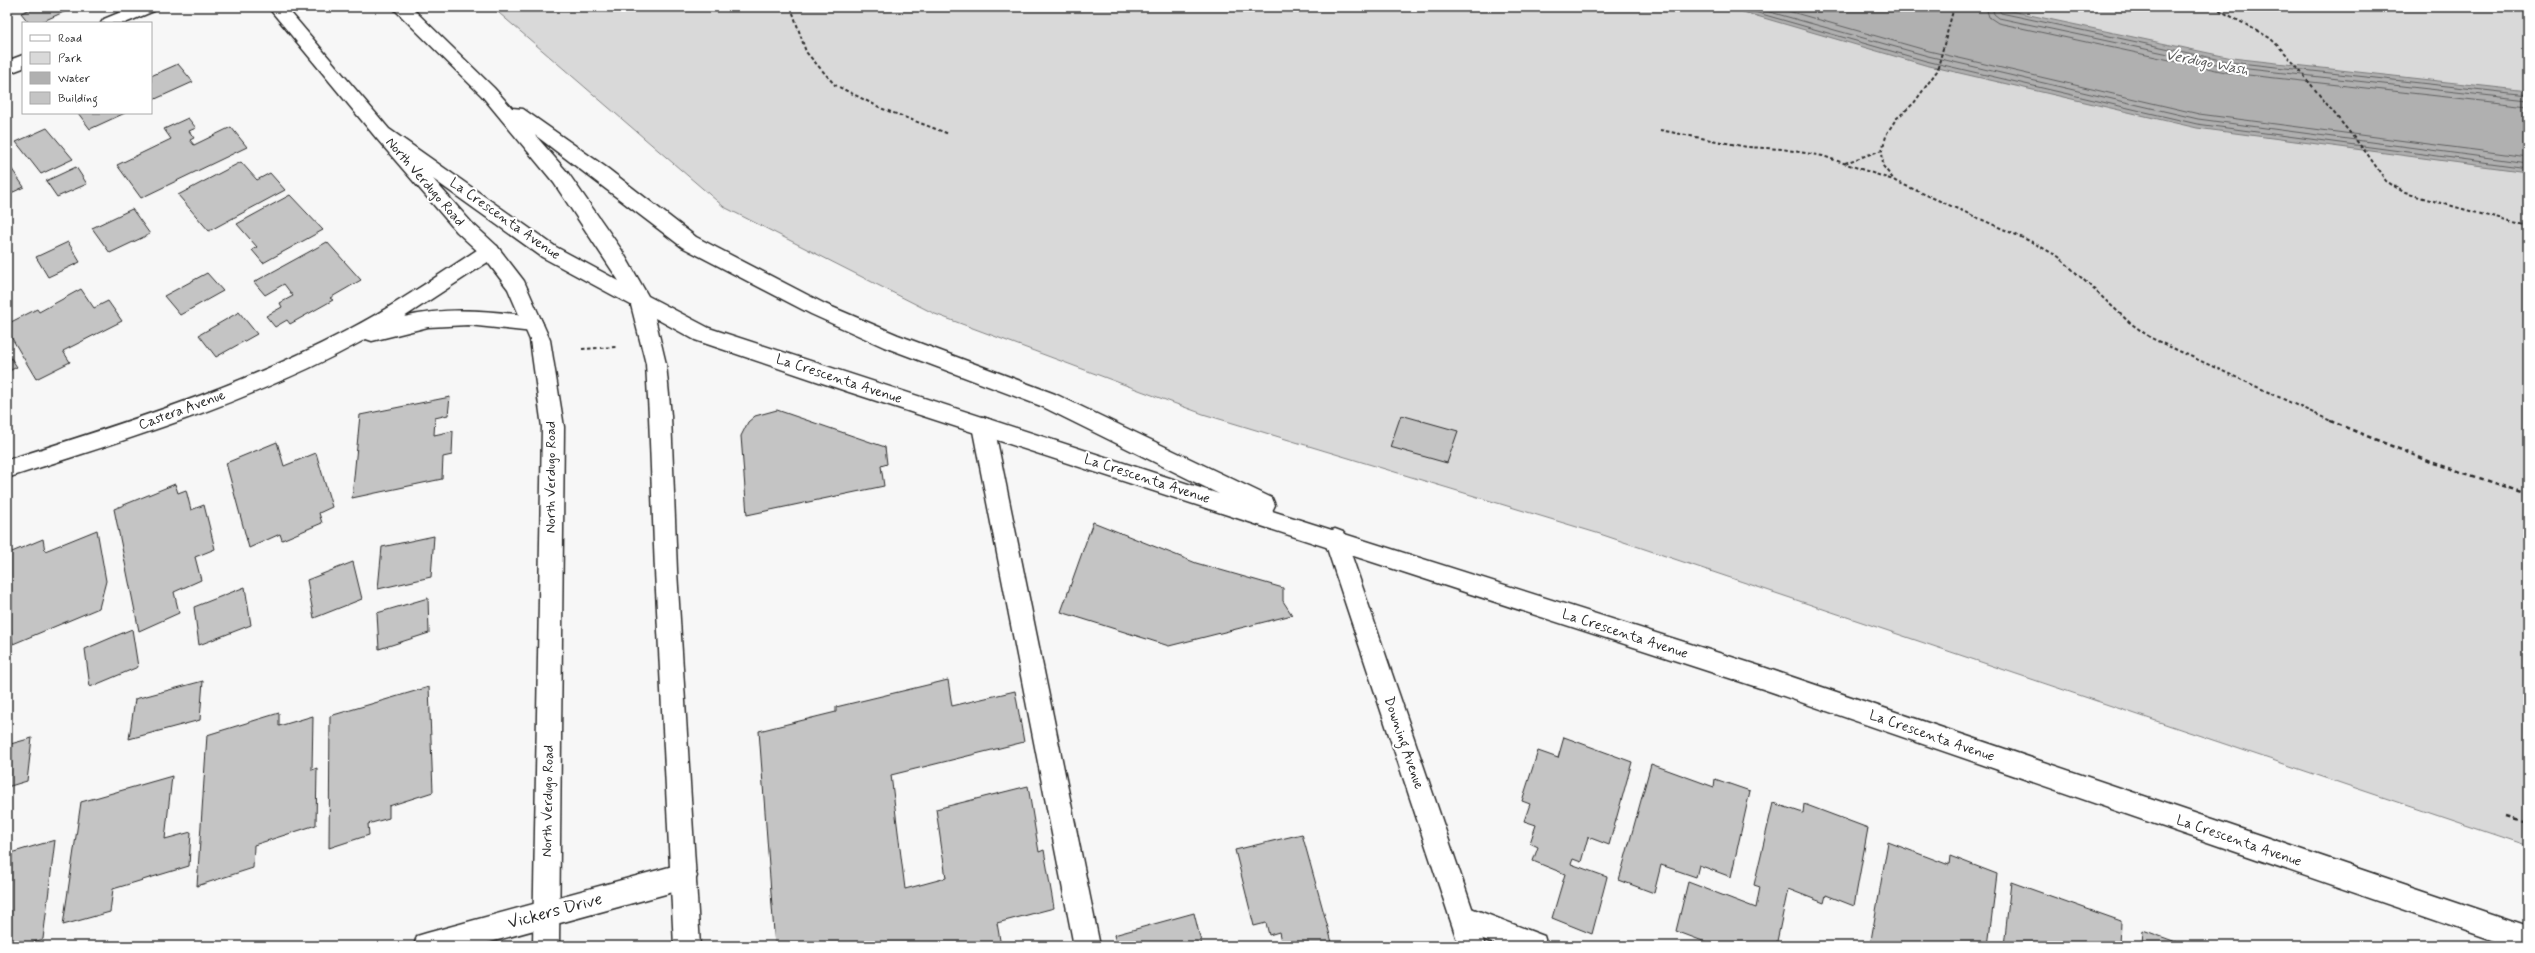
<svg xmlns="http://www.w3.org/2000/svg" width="2535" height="953" viewBox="0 0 2535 953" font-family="Mynerve,sans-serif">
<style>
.green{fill:#d9d9d9;stroke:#828282}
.water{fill:#b0b0b0;stroke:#7b7b7b}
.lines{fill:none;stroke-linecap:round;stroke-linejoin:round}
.shore{stroke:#606060;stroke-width:1}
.building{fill:#c4c4c4;stroke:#2b2b2b}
.lane-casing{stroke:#2b2b2b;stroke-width:3}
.street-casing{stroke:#2b2b2b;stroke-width:3}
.secondary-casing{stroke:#2b2b2b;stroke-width:3}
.path-far1{stroke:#2b2b2b;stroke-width:2;stroke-dasharray:3.5 2.5;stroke-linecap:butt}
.path{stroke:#2b2b2b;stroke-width:2.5;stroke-dasharray:4.5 3.5;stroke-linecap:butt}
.lane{fill:#fff;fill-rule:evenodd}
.street{fill:#fff;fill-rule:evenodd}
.secondary{fill:#fff;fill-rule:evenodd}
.labels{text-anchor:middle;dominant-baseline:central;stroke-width:4;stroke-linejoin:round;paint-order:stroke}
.street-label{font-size:14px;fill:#2b2b2b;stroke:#fff}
.water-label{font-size:15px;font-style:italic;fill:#5a5a5a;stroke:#fff}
.near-street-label{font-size:17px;fill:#2b2b2b;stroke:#fff}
</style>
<rect width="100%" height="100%" fill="#f7f7f7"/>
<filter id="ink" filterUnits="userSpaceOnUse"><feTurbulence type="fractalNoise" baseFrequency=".025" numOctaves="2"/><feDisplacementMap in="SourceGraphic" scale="8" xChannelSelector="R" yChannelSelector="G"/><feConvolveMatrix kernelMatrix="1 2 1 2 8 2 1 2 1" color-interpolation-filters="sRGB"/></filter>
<g filter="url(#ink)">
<path class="green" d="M492,7H2528V846L1600,534L1203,414L935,314L724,207Z"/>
<path class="water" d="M1726,7H1992L2232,58L2528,91V172L2197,128L1925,65Z"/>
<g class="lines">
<path class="shore" d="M1737,7L1926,61L2197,124L2528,168
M1752,7L1928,56L2198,119L2528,163
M1774,7L1929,51L2199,114L2528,157
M1986,7L1989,17L1998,23L2230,73L2528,106
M1992,7L1994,14L1999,18L2230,67L2528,100
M1997,7L2001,13L2231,62L2528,95"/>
</g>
<path class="building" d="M36,7H75L39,23H29L21,13Z
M178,64L193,82L151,101V76Z
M78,113H125L90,129Z
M188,118L196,128L189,131L194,138L190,140L194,145L231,127L247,147L141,198L117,165L171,139L164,129Z
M47,128L73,159L41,174L16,142Z
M7,162L24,187L7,195Z
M241,162L257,180L270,173L285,190L209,231L178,195Z
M76,167L87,184L57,197L46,181Z
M290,195L323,230L263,263L252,250L257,247L237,224Z
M132,209L150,234L110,253L92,228Z
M68,242L80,262L48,277L36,257Z
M327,242L361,280L330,298L333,300L290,324L287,320L275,327L266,316L282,307L280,303L293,296L284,284L265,295L254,282Z
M207,273L223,291L180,315L164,296Z
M81,289L94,308L108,301L122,321L63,351L70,362L36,379L7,330V324L37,309L39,312Z
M239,312L257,334L216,357L199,335Z
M7,352L17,367L7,372Z
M450,397L448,415L435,418L434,435L453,431L452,455L443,457L442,479L352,498L360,415Z
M777,410L885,447L887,464L881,466L884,486L747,515L741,436L748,422L755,416Z
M1401,415L1458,431L1447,463L1390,447Z
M277,442L284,466L316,453L332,507L319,513L322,523L282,540L280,534L249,548L226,463Z
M175,484L178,493L186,490L191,510L204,505L215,549L195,557L201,580L174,592L179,613L139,631L114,509Z
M1093,522L1196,563L1283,588V601L1292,615L1169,646L1061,612Z
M97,530L106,581L99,608L13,644L7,604V554L43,539L45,551Z
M434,536L431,577L378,589L382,547Z
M353,562L362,599L314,618L307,580Z
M245,587L251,625L199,645L194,607Z
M428,598L429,633L379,649L377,613Z
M132,629L138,667L90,687L85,649Z
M948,680L952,706L1015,691L1024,742L891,775L905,889L946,878L936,809L1028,786L1039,852L1044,850L1054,908L997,923L1001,946H775L759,731L836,712V707Z
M203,681L200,720L129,739L135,699Z
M429,687L433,792L389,806V818L368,824L369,835L329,848L330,716Z
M279,713V726L313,716L312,770L317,768L316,825L254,845L253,868L197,886L207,735Z
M1564,737L1632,762L1609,845L1588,837L1581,862L1573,859L1571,864L1607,877L1592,934L1552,918L1565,874L1533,861L1538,847L1530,843L1536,825L1524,821L1530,804L1522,801L1538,751L1558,758Z
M32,738L27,781L7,787V745Z
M1651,764L1714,787L1715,779L1750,791L1731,877L1699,865L1696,877L1661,865L1654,893L1619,880Z
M172,776L165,839L191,832L189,866L113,889L110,912L63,925L81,802Z
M1773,803L1803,813L1804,804L1868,828L1854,906L1826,895L1824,903L1788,889L1776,946H1716L1676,931L1688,882L1756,908L1760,887L1754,885Z
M1302,834L1333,946H1282L1279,932L1269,935L1266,923L1254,926L1235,850Z
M55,840L43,939L22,946H7V854Z
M1888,842L1949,865L1950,856L1997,874L1988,946H1870Z
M2011,882L2121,921L2120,946H2004Z
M1194,913L1202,946H1117L1114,935Z
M2143,930L2187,946H2142Z"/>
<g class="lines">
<g class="lane-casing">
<path id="lane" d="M983,417L991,420L994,426L1100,946H1074L972,426L975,420Z
M1463,905L1544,936L1547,946H1500L1454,927L1450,918L1454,909Z"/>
</g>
<g class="street-casing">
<path id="street" d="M133,7H157L154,11L125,23H101L104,19Z
M23,55V68L7,74V61Z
M490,244L497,246L500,251L497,256L404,317C448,306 489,311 533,316L540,318L543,324L540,330L533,332L468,325L428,327L372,341L366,339C254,401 129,439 7,478V460C122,424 237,388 344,332C393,307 437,276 483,246Z
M1335,529L1343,532L1346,539L1485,946H1459L1324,539L1327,532Z
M684,863L693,867L697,876L693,885L684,889L476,946H414L417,936L427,933Z"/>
</g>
<g class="secondary-casing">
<path id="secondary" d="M268,7H286L389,129L556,247L619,281L554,183L482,96L392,7H411L494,88L512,108L523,109L607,168L696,237L825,304L898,335L1055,394L1272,498L1275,505L1272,511L1763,667L2528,926V946H2509L1763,689L849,392L695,340L655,318L666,364L671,416L677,571L700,946H674L655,571L649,416L646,364L631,305L542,257L433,179L471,222L497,246L524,281L550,340L564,427L559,946H533L542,427L530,340L508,289L483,256L457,232L377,139ZM535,135L682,247L811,314L884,347L1041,406L1219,494L709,328L648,296L621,249L568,173Z"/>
</g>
<path class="path-far1" d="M791,7L806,52L835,85L883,109L949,134
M1954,7L1937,71L1914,103L1896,119L1887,133L1882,150L1883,166L1895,181L2032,242L2059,257L2129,322L2151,338L2333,422
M2214,7L2270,38L2287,55L2368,155L2386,181L2405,193L2528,227
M1660,130L1747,147L1782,149L1823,156L1893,180
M1845,163L1882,150
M582,349L616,347"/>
<path class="path" d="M2330,421L2431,462L2528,494
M2507,816L2528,822"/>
<use href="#lane" class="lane"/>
<use href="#street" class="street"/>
<use href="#secondary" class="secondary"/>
</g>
</g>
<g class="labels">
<g class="street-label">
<text transform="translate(425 182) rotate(49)">North Verdugo Road</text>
<text transform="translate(505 219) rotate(35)">La Crescenta Avenue</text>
<text transform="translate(839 379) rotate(18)">La Crescenta Avenue</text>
<text transform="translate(182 410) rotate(-20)">Castera Avenue</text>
<text transform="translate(551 477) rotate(-90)">North Verdugo Road</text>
<text transform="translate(1147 479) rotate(18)">La Crescenta Avenue</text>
<text transform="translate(1625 634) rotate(18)">La Crescenta Avenue</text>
<text transform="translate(1932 736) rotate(19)">La Crescenta Avenue</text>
<text transform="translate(1404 743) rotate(71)">Downing Avenue</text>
<text transform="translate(548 801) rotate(-89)">North Verdugo Road</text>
<text transform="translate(2239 841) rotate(19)">La Crescenta Avenue</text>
</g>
<g class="water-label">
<text transform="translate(2207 63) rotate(11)">Verdugo Wash</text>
</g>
<g class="near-street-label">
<text transform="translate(555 911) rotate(-15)">Vickers Drive</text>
</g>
</g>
<rect width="2535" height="953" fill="none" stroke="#fff" stroke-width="24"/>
<rect x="12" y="12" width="2511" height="929" fill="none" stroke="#2b2b2b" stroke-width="1.5" filter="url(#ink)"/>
<rect x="22" y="22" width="130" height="92" fill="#ffffff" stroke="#aaaaaa"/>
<rect x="30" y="35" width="20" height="6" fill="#ffffff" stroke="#aaaaaa"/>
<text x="58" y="42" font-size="12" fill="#2b2b2b">Road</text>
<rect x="30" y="52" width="20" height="12" fill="#d9d9d9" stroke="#aaaaaa"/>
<text x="58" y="62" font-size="12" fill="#2b2b2b">Park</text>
<rect x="30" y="72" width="20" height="12" fill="#b0b0b0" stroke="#aaaaaa"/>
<text x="58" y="82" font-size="12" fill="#2b2b2b">Water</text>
<rect x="30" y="92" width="20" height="12" fill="#c4c4c4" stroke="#aaaaaa"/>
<text x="58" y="102" font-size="12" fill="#2b2b2b">Building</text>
</svg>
